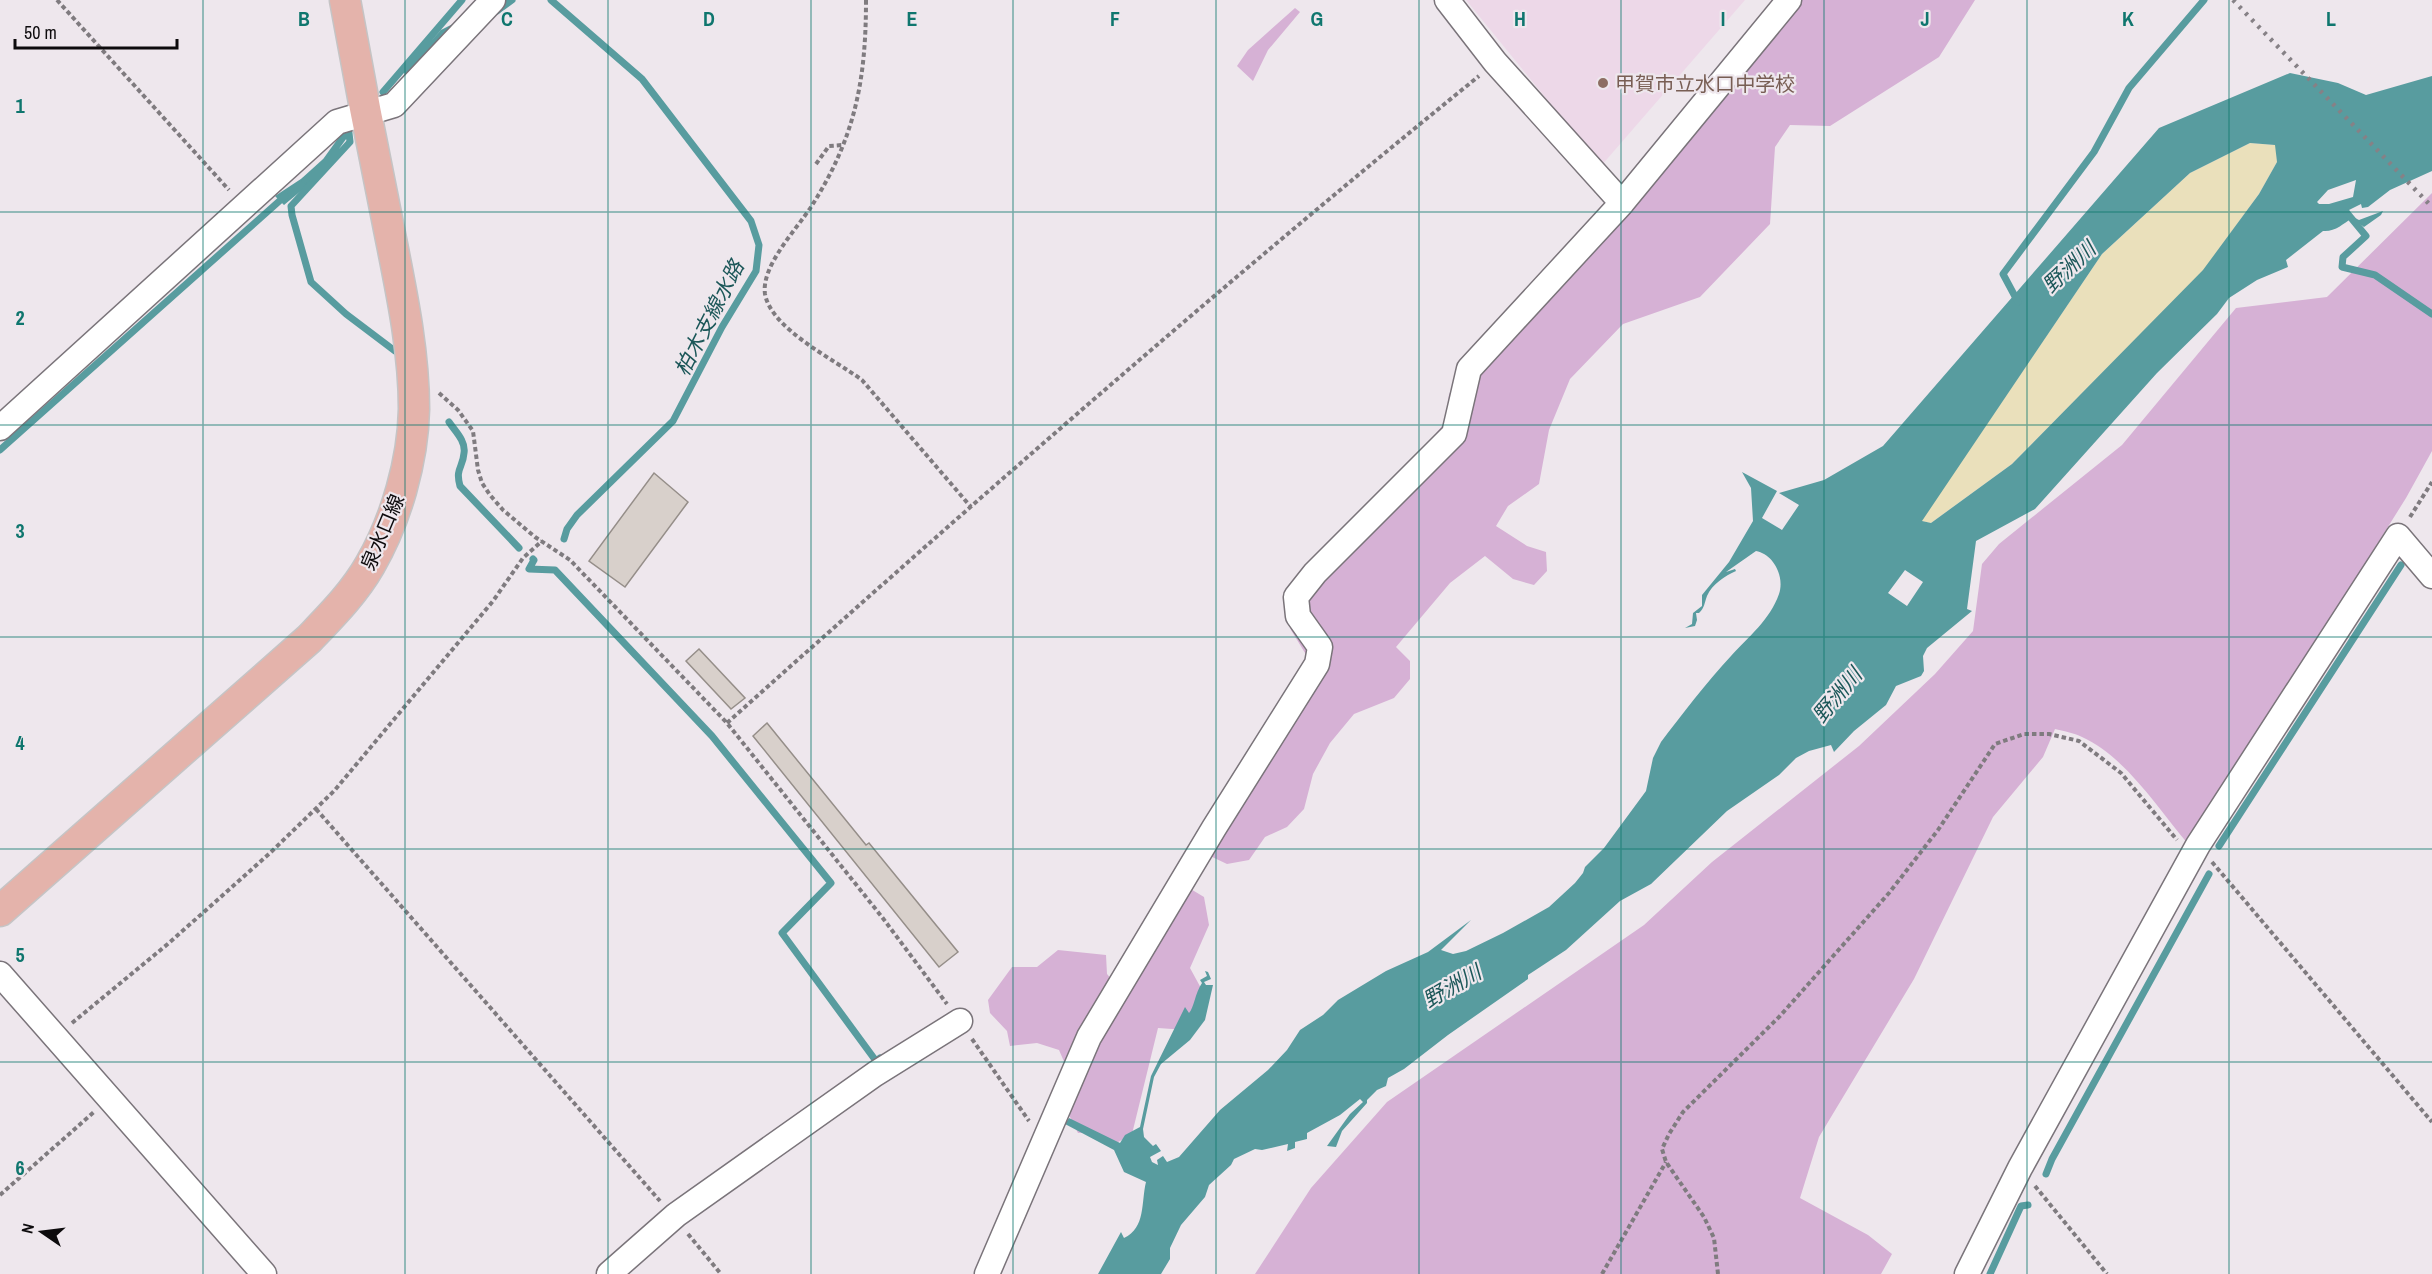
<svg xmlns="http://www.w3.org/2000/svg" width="2432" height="1274" viewBox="0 0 2432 1274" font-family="'Archivo Narrow','Noto Sans JP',sans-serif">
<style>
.education{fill:#edd8e8}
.green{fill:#d6b1d5}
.sand{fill:#eae0bb}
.water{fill:#589c9f;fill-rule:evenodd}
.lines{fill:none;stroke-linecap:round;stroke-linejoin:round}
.stream{stroke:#589c9f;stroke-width:7}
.building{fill:#d8d0cb;stroke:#958e89;stroke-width:1.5}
.minor-casing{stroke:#7a747a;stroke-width:27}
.major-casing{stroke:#c5c4c5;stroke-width:33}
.path{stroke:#7f7b7f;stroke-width:4;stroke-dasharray:4.5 3;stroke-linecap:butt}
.minor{stroke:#fff;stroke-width:24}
.major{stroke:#e4b3ab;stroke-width:30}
.rail{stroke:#868186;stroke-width:4.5;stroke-dasharray:3 6;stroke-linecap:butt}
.grid{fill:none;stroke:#0f766e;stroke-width:1.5;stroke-opacity:0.55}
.education-dot{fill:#8d6e63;stroke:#eee7ed;stroke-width:2}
.labels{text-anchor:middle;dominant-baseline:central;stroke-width:4.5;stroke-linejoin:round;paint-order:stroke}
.education-label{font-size:20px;fill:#785e54;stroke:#eee7ed;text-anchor:start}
.street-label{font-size:20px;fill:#0d0b0d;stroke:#eee7ed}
.water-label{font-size:21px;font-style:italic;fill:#1c5759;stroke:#eee7ed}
.grid-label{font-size:20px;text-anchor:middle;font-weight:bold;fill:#0f766e;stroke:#eee7ed;stroke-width:4.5;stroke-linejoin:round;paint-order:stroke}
</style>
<rect width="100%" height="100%" fill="#eee7ed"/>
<path class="education" d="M1466,0H1745L1601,166Z"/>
<path class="green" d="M1783,0H1975L1939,57L1830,126L1790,125L1775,147L1770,224L1700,297L1623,324L1570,379L1549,430L1539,484L1508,506L1496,526L1527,546L1546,552L1547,571L1534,585L1513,579L1485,556L1450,583L1396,647L1410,661V679L1394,698L1354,714L1330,743L1313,774L1304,809L1287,827L1265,837L1249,860L1227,864L1208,855L1313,666L1291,630L1285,607L1419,469L1417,457L1446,421L1449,394L1509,332Z
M1295,8L1300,12L1268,50L1253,81L1237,66L1248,50Z
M2432,193V451L2406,498L2189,845C2159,810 2125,756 2082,737C2074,733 2063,731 2055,729L2043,757L1993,817L1914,979L1819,1137L1800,1198L1868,1235L1892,1254L1881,1274H1255L1311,1188L1387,1102L1644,925L1712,862L1859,746L1935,674L1973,631L1982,564L1999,544L2122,445L2236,308L2327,297Z
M1184,885L1204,897L1209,925L1190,968L1202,990L1186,1030L1158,1028L1132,1134L1113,1145L1093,1132L1078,1133L1063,1103L1072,1080L1059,1050L1037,1043L1010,1046L1007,1031L990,1013L988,1000L1012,967H1037L1058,950L1106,955L1107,974L1113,981Z"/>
<path class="sand" d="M2250,143L2276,145L2277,162L2259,194L2203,271L2012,464L1931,523L1921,521L2102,254L2190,173Z"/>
<path class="water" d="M2290,73L2338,83L2366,95L2432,76V171L2390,190L2368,207L2362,208L2361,204L2349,210L2351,216L2359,220L2383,211L2381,215L2364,227L2352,218C2343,224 2335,232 2323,231L2286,260L2288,267L2257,280L2229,298L2217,314L2157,373L2035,509L1976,541L1967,609L1972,611L1927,648L1923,656L1924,671L1921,676L1896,686L1886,705L1854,731L1834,752L1831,745L1809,751L1796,758L1779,775L1727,811L1651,884L1620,901L1566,950L1528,975V979L1448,1035L1404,1069L1388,1078L1386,1086L1377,1090L1367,1100V1103L1342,1131L1336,1147L1327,1146L1350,1114L1363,1102L1360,1099L1340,1115L1307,1133V1139L1295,1142V1148L1287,1151L1288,1144L1262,1150L1255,1149L1234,1159L1231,1165L1209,1185L1205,1197L1181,1225L1170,1248V1259L1161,1274H1098L1121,1232L1124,1238C1146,1228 1141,1202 1146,1182L1124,1172L1114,1150L1065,1124L1069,1118L1120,1143L1125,1135L1140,1127L1151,1076L1185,1007L1189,1013C1194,1008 1195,993 1202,983L1200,980L1207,976L1205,971L1208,972L1211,979L1204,982L1206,985H1213L1205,1020L1190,1040L1161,1064L1154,1077L1143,1129L1144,1137L1153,1146L1156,1144L1161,1151L1150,1157L1152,1162L1158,1165L1157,1160L1163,1156L1167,1162L1179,1157L1220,1110L1268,1070L1287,1050L1300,1030L1323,1015L1338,1000L1386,971L1428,952L1471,920L1441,950L1453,954L1466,951L1503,933L1549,907L1575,883L1583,873L1585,867L1604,848L1646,791L1653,758L1661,742C1683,713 1706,683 1731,656C1748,637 1770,620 1779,594C1785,576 1773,554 1756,551L1726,572L1735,569L1736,571C1725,576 1712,584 1707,596C1704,604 1705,607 1699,613H1696L1697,620L1695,626L1685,628L1692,624L1693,613L1702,606V595L1729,562L1753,521L1751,488L1742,472L1777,491L1762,518L1782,530L1799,505L1779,493L1824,480L1883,446L2159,128ZM2250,143L2275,145L2277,162L2259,194L2203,270L2012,464L1931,523L1922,521L2102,254L2190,173ZM2356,180L2353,197L2329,204H2319L2317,202L2328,190ZM1905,570L1923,582L1907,606L1888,593Z
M310,173L314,176L307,186L284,205L275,196Z"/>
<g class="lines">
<path class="stream" d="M551,0L642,79L751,221L759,245L756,271L722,327L673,421L577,515L567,529L564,539
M497,11L512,0
M408,73L443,33L455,27
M383,92L462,0
M349,133L350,142L291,206L292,215L311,282L346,314L395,351
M305,180L326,161L344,136
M2347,213L2366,236L2343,257L2342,267L2375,275L2432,314
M2018,302L2003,274L2094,152L2129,88L2204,0
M449,422C455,431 466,441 464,453C463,468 455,468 460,486L519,548
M0,450L285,196
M533,559L534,560L529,569L555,570L712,736L831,883L782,933L876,1061L880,1058
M2219,846L2401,565
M2046,1174L2052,1159L2209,874
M1990,1274L2021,1206L2028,1205"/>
</g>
<path class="building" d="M654,473L688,502L625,587L589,561Z
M699,649L745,698L731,709L686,661Z
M767,723L866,845L869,843L958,952L939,967L753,736Z"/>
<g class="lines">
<g class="minor-casing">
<path id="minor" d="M1447,0L1495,62L1622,203
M0,428L337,122L394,105L493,0
M0,974L264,1274
M609,1274L676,1215L875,1074L960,1021
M987,1274L1089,1037L1214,828L1317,664L1320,647L1298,616L1296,597L1315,573L1454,434L1469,369L1622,203L1789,0
M1967,1274L2020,1168L2198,845L2398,536L2432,576"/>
</g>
<g class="major-casing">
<path id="major" d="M0,911L309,639C331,616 354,593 370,565C396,520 413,461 414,409C414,345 399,281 387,219C372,146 358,73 345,0"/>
</g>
<path class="path" d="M57,0L229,190
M866,0C866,81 855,138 811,207C796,230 761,266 765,294C771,329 835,360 862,380L971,507
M816,164L829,146L842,145
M439,393L458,410L473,431L478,470L482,483L490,495L503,510L535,537L570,560L727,723L882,917L947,1004
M2410,517L2432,482
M727,723C973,503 1222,284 1479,76
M316,809L660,1201
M2212,862L2432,1122
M72,1023L169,943L270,853L334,791L493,601L523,558L542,541
M972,1039L1029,1121
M2035,1186L2107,1274
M0,1195L94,1112
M688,1234L721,1274
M1602,1274L1666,1162
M1718,1274L1714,1238L1704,1217L1666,1162L1662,1149L1669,1134L1683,1112L1780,1016L1889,893L1938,830L1995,744L2024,734H2049L2079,741L2121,773L2177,840"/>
<use href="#minor" class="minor"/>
<use href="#major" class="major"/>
<path class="rail" d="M2233,0L2432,207"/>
</g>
<path class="grid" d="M203,0V1274M405,0V1274M608,0V1274M811,0V1274M1013,0V1274M1216,0V1274M1419,0V1274M1621,0V1274M1824,0V1274M2027,0V1274M2229,0V1274M0,212H2432M0,425H2432M0,637H2432M0,849H2432M0,1062H2432"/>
<circle class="education-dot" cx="1603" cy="83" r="6"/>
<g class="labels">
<g class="education-label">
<text x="1615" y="83">甲賀市立水口中学校</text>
</g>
<g class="street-label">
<text transform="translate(382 532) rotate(-67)">泉水口線</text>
</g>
<g class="water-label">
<text transform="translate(2069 267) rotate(-43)">野洲川</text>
<text transform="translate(709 318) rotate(-63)">柏木支線水路</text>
<text transform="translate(1837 695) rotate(-50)">野洲川</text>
<text transform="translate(1452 986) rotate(-30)">野洲川</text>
</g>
</g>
<g class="grid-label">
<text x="304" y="26">B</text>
<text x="507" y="26">C</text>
<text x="709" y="26">D</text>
<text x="912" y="26">E</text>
<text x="1115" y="26">F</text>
<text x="1317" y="26">G</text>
<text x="1520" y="26">H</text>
<text x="1723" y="26">I</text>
<text x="1925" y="26">J</text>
<text x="2128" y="26">K</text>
<text x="2331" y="26">L</text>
<text x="20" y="113">1</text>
<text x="20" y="325">2</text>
<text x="20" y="538">3</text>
<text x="20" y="750">4</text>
<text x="20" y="962">5</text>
<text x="20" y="1175">6</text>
</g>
<g transform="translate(42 1232) rotate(284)" stroke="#eee7ed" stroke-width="4.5" paint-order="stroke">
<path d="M0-4.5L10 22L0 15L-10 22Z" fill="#0d0b0d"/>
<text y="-9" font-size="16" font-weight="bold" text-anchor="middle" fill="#0d0b0d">N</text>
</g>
<path d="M15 39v9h162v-9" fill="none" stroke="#0d0b0d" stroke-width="3"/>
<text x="24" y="39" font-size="18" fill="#0d0b0d" stroke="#eee7ed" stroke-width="4.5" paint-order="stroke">50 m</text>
</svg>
